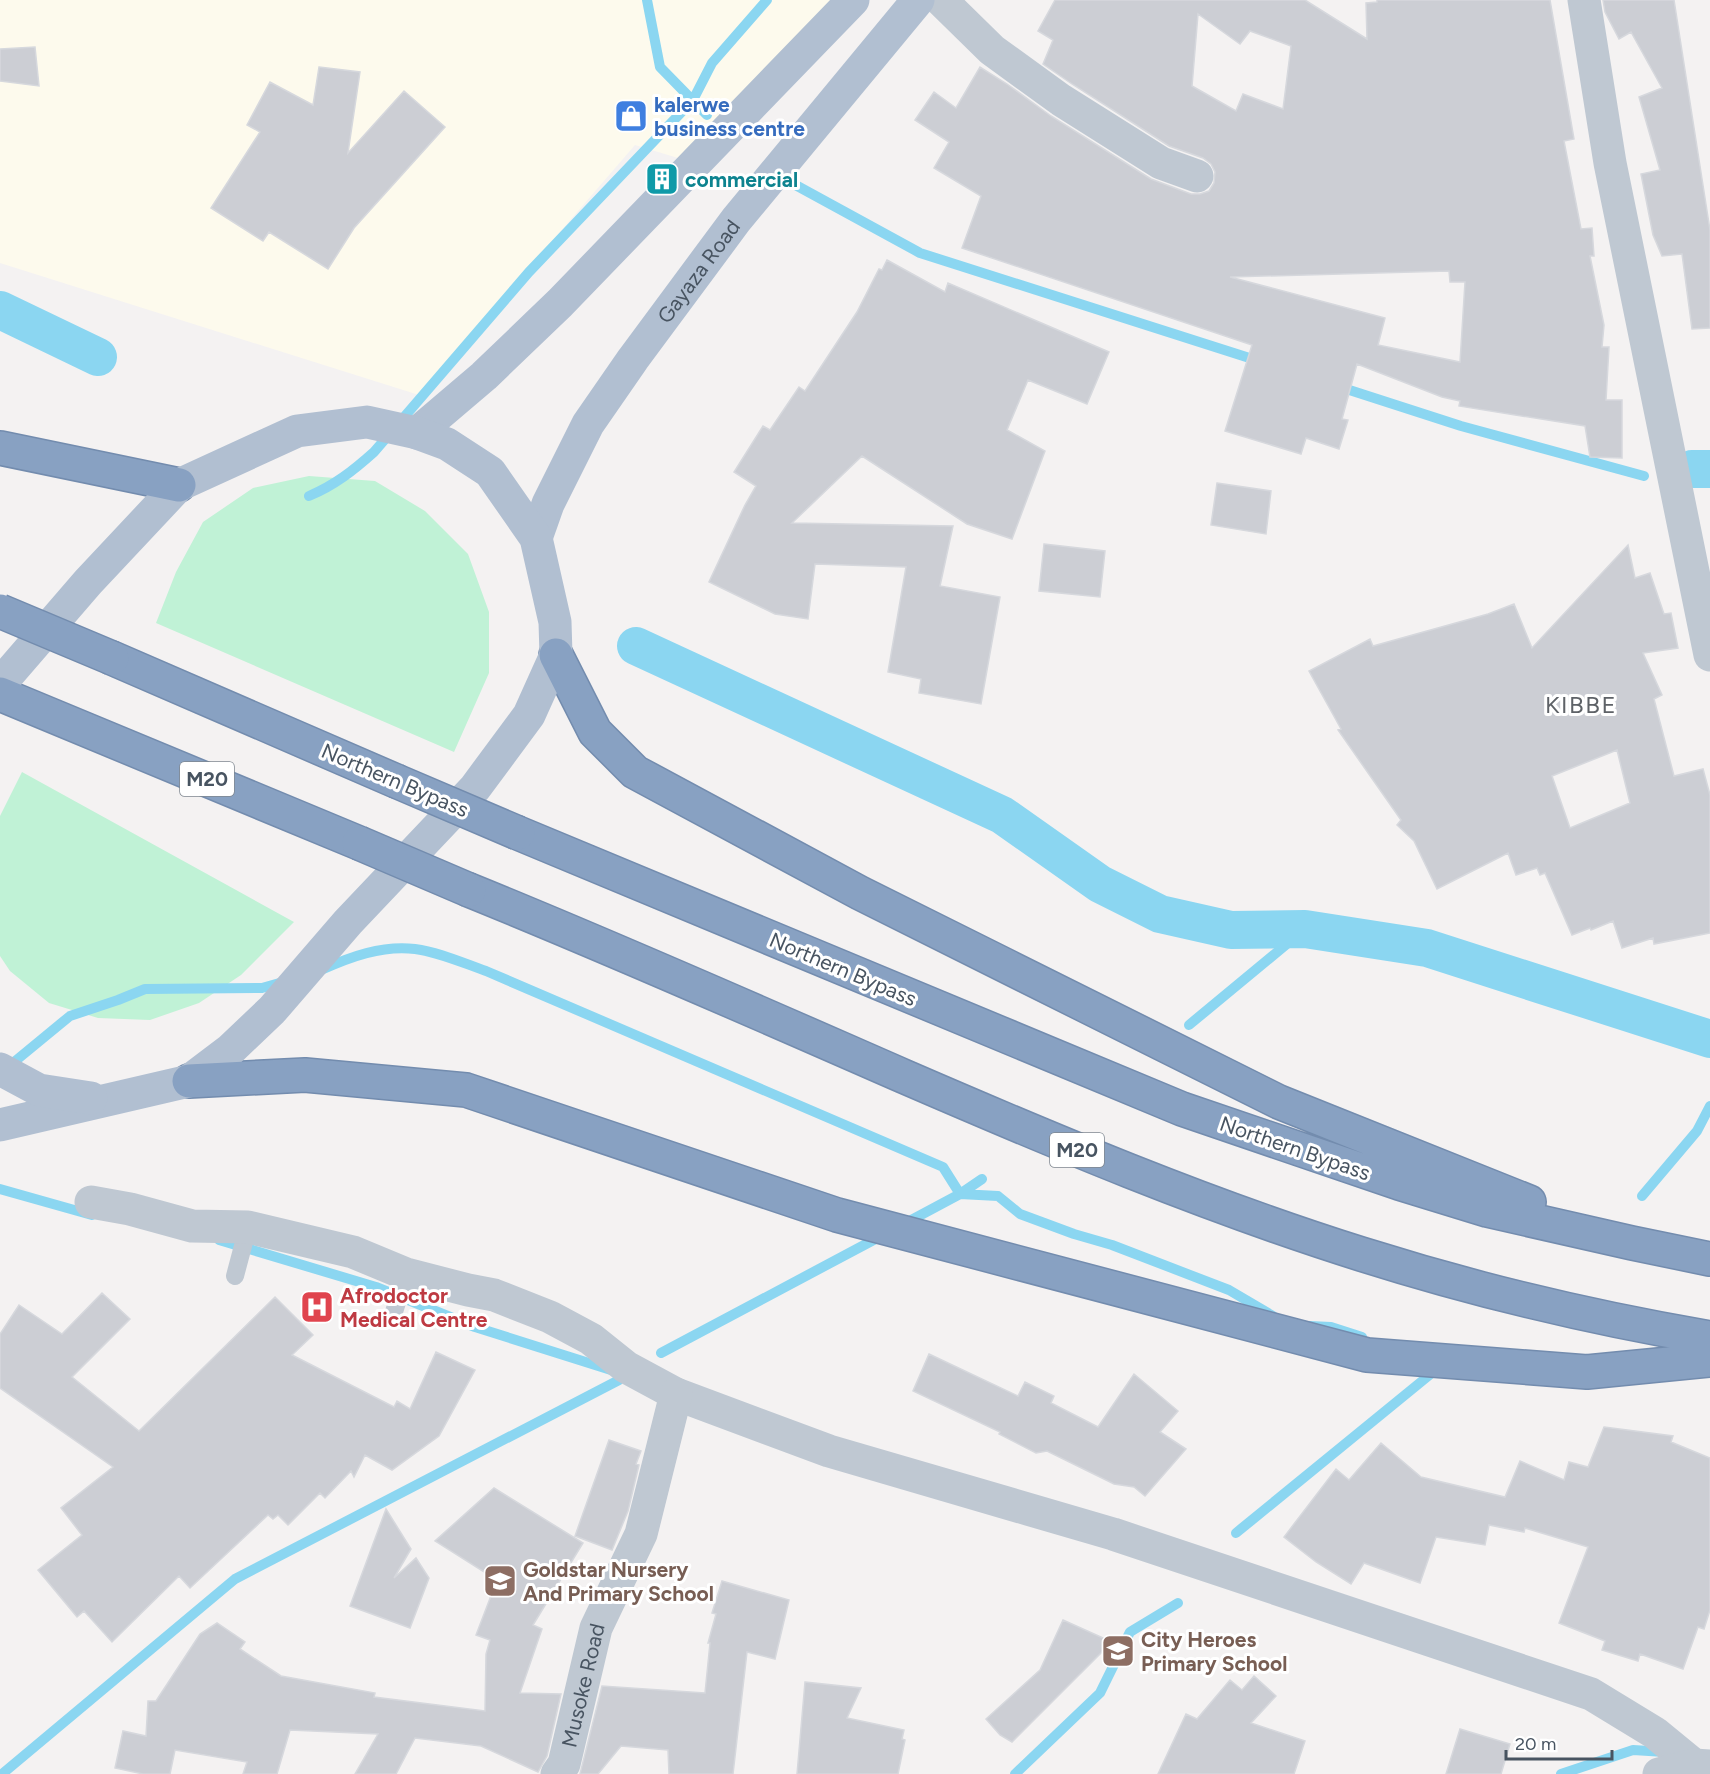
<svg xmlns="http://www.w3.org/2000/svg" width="1710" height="1774" viewBox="0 0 1710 1774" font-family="Figtree,sans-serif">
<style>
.commercial{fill:#fdfaed}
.green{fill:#c0f2d6}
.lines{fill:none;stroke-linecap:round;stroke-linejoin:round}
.stream{stroke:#8bd6f1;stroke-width:10}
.canal{stroke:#8bd6f1;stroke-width:38}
.building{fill:#ccced4;stroke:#d6d8dd;stroke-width:1.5;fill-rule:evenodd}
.motorway-casing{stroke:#738cae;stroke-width:36}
.service{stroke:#bfc8d2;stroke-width:18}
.minor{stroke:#bfc8d2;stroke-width:33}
.tertiary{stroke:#bfc8d2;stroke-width:33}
.primary{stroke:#b1bfd1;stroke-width:33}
.motorway{stroke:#88a1c2;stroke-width:33}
.motorway-bridge-casing{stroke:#738cae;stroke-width:36;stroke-linecap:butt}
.motorway-bridge{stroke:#88a1c2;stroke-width:33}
.labels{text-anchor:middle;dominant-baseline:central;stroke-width:6;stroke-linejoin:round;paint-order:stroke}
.shield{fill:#fff;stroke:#7f8790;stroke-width:1.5}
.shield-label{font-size:20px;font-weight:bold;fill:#485461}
.shop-label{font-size:21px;font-weight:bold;fill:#366cbe;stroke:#fff;text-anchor:start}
.culture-label{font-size:21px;font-weight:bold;fill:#0d838f;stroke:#fff;text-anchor:start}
.street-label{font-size:21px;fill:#485461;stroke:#fff}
.health-label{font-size:21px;font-weight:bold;fill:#be3a42;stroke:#fff;text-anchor:start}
.education-label{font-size:21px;font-weight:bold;fill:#785e54;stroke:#fff;text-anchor:start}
.quarter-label{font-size:24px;letter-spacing:1.5px;fill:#5e6267;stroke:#fff}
</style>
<rect width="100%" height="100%" fill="#f4f2f2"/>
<path class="commercial" d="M0,0H834L678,158L635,145L419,395L0,263Z"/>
<path class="green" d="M309,476L375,481L425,511L468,554L489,612V673L454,752L156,623L176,572L203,522L253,488Z
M22,772L294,922L241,975L199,1003L150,1020L98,1018L49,1003L10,971L0,956V816Z"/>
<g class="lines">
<path class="stream" d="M647,0L660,67L707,115
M790,182L920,253L1262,362
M1337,386L1461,426L1644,476
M309,496C335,485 354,470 374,452L529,272L693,100L712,63L767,0
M321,970C350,957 382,945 415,949C439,952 463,963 486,971L943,1167L960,1194L998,1196L1020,1214L1074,1234L1112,1245L1229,1290L1273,1316
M1189,1025L1305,929
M8,1067L70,1016L118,1000L145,989L262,988L283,982
M0,1189L92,1215
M1642,1196L1697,1131L1710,1106
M902,1225L960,1194L982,1179
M219,1240L376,1287L475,1327L611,1370
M1310,1326L1331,1327L1362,1337
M661,1353L883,1235
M1236,1533L1438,1368
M2,1774L235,1579L619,1380
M1015,1774L1100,1693L1130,1632L1178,1603
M1561,1774L1633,1750L1665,1752"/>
<path class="canal" d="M0,310L98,357
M1692,469H1710
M636,646L1002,815L1100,884L1160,914L1231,930L1305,929L1427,948L1710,1039"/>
</g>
<path class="building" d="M1055,0H1305L1367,39L1366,3L1377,2V0H1550L1574,139L1564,141L1581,229L1592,228L1594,256H1590L1604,325L1602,347H1609L1606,400H1622V458L1590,457L1585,426L1459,406L1460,401L1442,397L1357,364L1342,419L1348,420L1339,449L1306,438L1301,454L1225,431L1252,345L962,248L981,196L934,168L949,142L915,120L934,92L956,108L980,67L1007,84L1051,116L1151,179L1191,194H1200L1209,191L1214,183L1215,172L1211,164L1203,158L1169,146L1072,84L1043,64L1053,40L1038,31ZM1198,14L1240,44L1250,31L1291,46L1283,109L1243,94L1236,111L1192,86ZM1449,271L1450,282H1465L1460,362L1378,345L1385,318L1230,277Z
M1603,0H1674L1710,230V328L1692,329L1682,254L1662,256L1653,235L1641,174L1660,170L1639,97L1662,88L1631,32L1619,39L1605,12Z
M35,47L39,86L0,81V49Z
M319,67L360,72L348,153L404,91L445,127L354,228L328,269L269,232L263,241L211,208L260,132L247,125L270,82L313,105Z
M887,260L945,292L948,283L1109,352L1087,404L1028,380L1007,430L1045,451L1012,539L967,524L862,456L792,523L953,526L940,586L1000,597L981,704L919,693L921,679L888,672L906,567L815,564L808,619L775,614L709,582L745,505L756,486L734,472L763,426L770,430L799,387L805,391L857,312L879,269L882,270Z
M1217,483L1271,491L1266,534L1211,525Z
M1044,544L1105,551L1100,597L1039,591Z
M1628,545L1635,578L1650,573L1664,614L1671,613L1678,648L1643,653L1662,695L1654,699L1674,776L1703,769L1710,795V933L1654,944L1653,938L1622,948L1613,921L1591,930L1590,928L1572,935L1545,873L1540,875L1537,868L1516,875L1508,853L1437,889L1414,841L1397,825L1401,820L1338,730L1341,729L1309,671L1370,639L1373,646L1488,614L1514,604L1532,648ZM1617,750L1630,803L1570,828L1552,776Z
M102,1293L130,1319L72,1377L139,1431L275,1297L313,1335L292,1355L394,1407L397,1401L410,1409L436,1352L475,1370L439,1436L392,1470L365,1455L354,1477L351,1471L325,1498L320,1493L288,1525L278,1515L273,1519L268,1515L190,1588L179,1576L112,1642L84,1611L77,1617L38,1570L82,1535L61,1508L113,1467L0,1388V1334L19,1305L62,1334Z
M929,1354L1018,1396L1025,1382L1054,1396L1051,1403L1098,1427L1134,1374L1178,1411L1160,1432L1186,1449L1145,1496L1134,1487L1114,1484L1047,1451L1036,1453L999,1434L1000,1432L913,1391Z
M1604,1427L1673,1436L1671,1442L1710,1458V1610L1704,1629L1698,1627L1683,1669L1640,1654L1638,1661L1602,1650L1605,1641L1559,1623L1588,1547L1525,1528L1524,1532L1489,1525L1485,1545L1436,1537L1420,1583L1364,1563L1351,1584L1316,1562L1284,1537L1336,1469L1349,1480L1381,1443L1421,1477L1505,1497L1520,1461L1564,1480L1569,1462L1588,1467Z
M609,1440L641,1451L636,1464L639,1465L628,1511L612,1550L575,1536Z
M494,1488L583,1543L533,1625L542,1629L520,1693L561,1694L547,1756L538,1772L481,1746L415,1738L396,1774H355L378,1734L290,1730L277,1774H243L247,1762L175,1750L170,1774H143L115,1768L123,1731L146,1736L148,1701H156L200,1634L217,1623L245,1642L240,1649L281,1676L375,1693L374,1697L485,1711L486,1654L490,1640L476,1635L497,1580L435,1541Z
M386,1509L411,1549L394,1578L416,1558L429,1578L410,1628L350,1606Z
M722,1581L789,1600L775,1659L747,1652L733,1774H669L668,1750L621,1746L598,1774H580L602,1686L705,1693L710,1643H708L716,1614L712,1613Z
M1063,1620L1112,1642L1012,1742L1000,1735L986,1719L1040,1670Z
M1254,1676L1276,1696L1251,1723L1305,1741L1294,1774H1158L1186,1714L1197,1719L1230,1680L1242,1690Z
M805,1682L861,1688L847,1718L904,1730L902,1739L905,1740L898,1774H797Z
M1460,1729L1510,1744L1501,1774H1446Z"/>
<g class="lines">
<g class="motorway-casing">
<path id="motorway" d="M0,448L179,485
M556,655L595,732L635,772L860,893L1279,1102L1529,1202
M112,658L396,781
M0,694L359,843
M518,833L1182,1109L1399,1183L1487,1210L1632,1243L1710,1259
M469,890C615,949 759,1013 903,1076C1053,1141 1205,1205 1361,1254C1475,1290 1592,1318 1710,1338
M189,1081L305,1075L466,1090L837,1215L1367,1355L1587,1372L1710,1360"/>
</g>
<path class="service" d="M235,1276L248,1227
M393,1315L406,1274"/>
<g class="minor">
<path d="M941,0L992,50L1061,100L1161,163L1197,176"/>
<path d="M1584,0L1610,163L1710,655"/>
<path d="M91,1202L130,1209L192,1226L248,1227L353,1252L406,1274L468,1290L494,1295L550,1317L591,1339L626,1367L676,1394L829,1451L1113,1534L1591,1694L1655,1733L1694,1765"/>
<path id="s1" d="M557,1774L564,1764L596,1628L641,1534L676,1394"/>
</g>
<path class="tertiary" d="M1659,1774L1694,1765L1710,1766"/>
<g class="primary">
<path d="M417,433L484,376L560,303L853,0"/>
<path id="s2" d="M536,538L548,504L588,424L633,359L736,220L918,0"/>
<path d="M0,684L88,582L179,485L297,431L367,422L417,433L447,444L490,472L536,538L555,622L556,655L529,715L475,788L348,922L272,1010L230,1050L189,1081L0,1125"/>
<path d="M0,1069L39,1090L91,1098"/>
</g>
<use href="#motorway" class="motorway"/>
<g class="motorway-bridge-casing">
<path id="motorway-bridge" d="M0,611L112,658
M396,781L518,833
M359,843L469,890"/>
</g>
<use href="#motorway-bridge" class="motorway-bridge"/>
</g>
<defs>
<g id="shop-square" transform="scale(1.725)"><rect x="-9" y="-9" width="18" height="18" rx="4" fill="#3f7fe0" stroke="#fff"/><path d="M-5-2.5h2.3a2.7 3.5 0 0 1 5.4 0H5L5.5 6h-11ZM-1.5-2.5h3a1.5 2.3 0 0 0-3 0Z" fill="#fff"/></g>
<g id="building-square" transform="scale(1.725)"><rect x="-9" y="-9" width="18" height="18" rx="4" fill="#0f9aa8" stroke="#fff"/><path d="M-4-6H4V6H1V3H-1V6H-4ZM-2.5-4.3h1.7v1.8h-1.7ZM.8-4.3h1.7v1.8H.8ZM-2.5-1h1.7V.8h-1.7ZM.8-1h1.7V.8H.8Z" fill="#fff"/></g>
<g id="hospital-square" transform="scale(1.725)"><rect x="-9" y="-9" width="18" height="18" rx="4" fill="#e0444e" stroke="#fff"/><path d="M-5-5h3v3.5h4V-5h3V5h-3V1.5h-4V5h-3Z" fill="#fff"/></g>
<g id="school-square" transform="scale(1.725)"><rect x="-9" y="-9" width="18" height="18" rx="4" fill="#8d6e63" stroke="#fff"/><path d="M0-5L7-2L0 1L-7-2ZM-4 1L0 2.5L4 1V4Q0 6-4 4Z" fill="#fff"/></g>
</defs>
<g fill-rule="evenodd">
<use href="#shop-square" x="631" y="116"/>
<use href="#building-square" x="662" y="179"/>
<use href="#hospital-square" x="317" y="1307"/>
<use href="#school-square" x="500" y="1581"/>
<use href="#school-square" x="1118" y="1651"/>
</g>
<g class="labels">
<g class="shield">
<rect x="180" y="762" width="54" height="34" rx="4.5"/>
<rect x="1050" y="1133" width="54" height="34" rx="4.5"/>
</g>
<g class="shield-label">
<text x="207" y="779">M20</text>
<text x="1077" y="1150">M20</text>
</g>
<g class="shop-label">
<text x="654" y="104">kalerwe<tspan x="654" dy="24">business centre</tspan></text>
</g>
<g class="culture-label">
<text x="685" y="179">commercial</text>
</g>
<g class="street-label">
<text stroke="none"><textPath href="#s2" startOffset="314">Gayaza Road</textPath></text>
<text transform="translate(395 780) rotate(23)">Northern Bypass</text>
<text transform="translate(843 969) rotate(23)">Northern Bypass</text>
<text transform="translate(1295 1148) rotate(19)">Northern Bypass</text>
<text stroke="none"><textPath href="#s1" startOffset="93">Musoke Road</textPath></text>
</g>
<g class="health-label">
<text x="340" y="1295">Afrodoctor<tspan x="340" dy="24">Medical Centre</tspan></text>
</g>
<g class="education-label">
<text x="523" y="1569">Goldstar Nursery<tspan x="523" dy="24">And Primary School</tspan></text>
<text x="1141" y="1639">City Heroes<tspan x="1141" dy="24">Primary School</tspan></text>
</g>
<g class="quarter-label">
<text x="1581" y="704">KIBBE</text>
</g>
</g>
<path d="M1506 1750v9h106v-9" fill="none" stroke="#485461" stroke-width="3"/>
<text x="1515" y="1750" font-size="18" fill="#485461" stroke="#ffffff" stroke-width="4.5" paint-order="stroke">20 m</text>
</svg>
